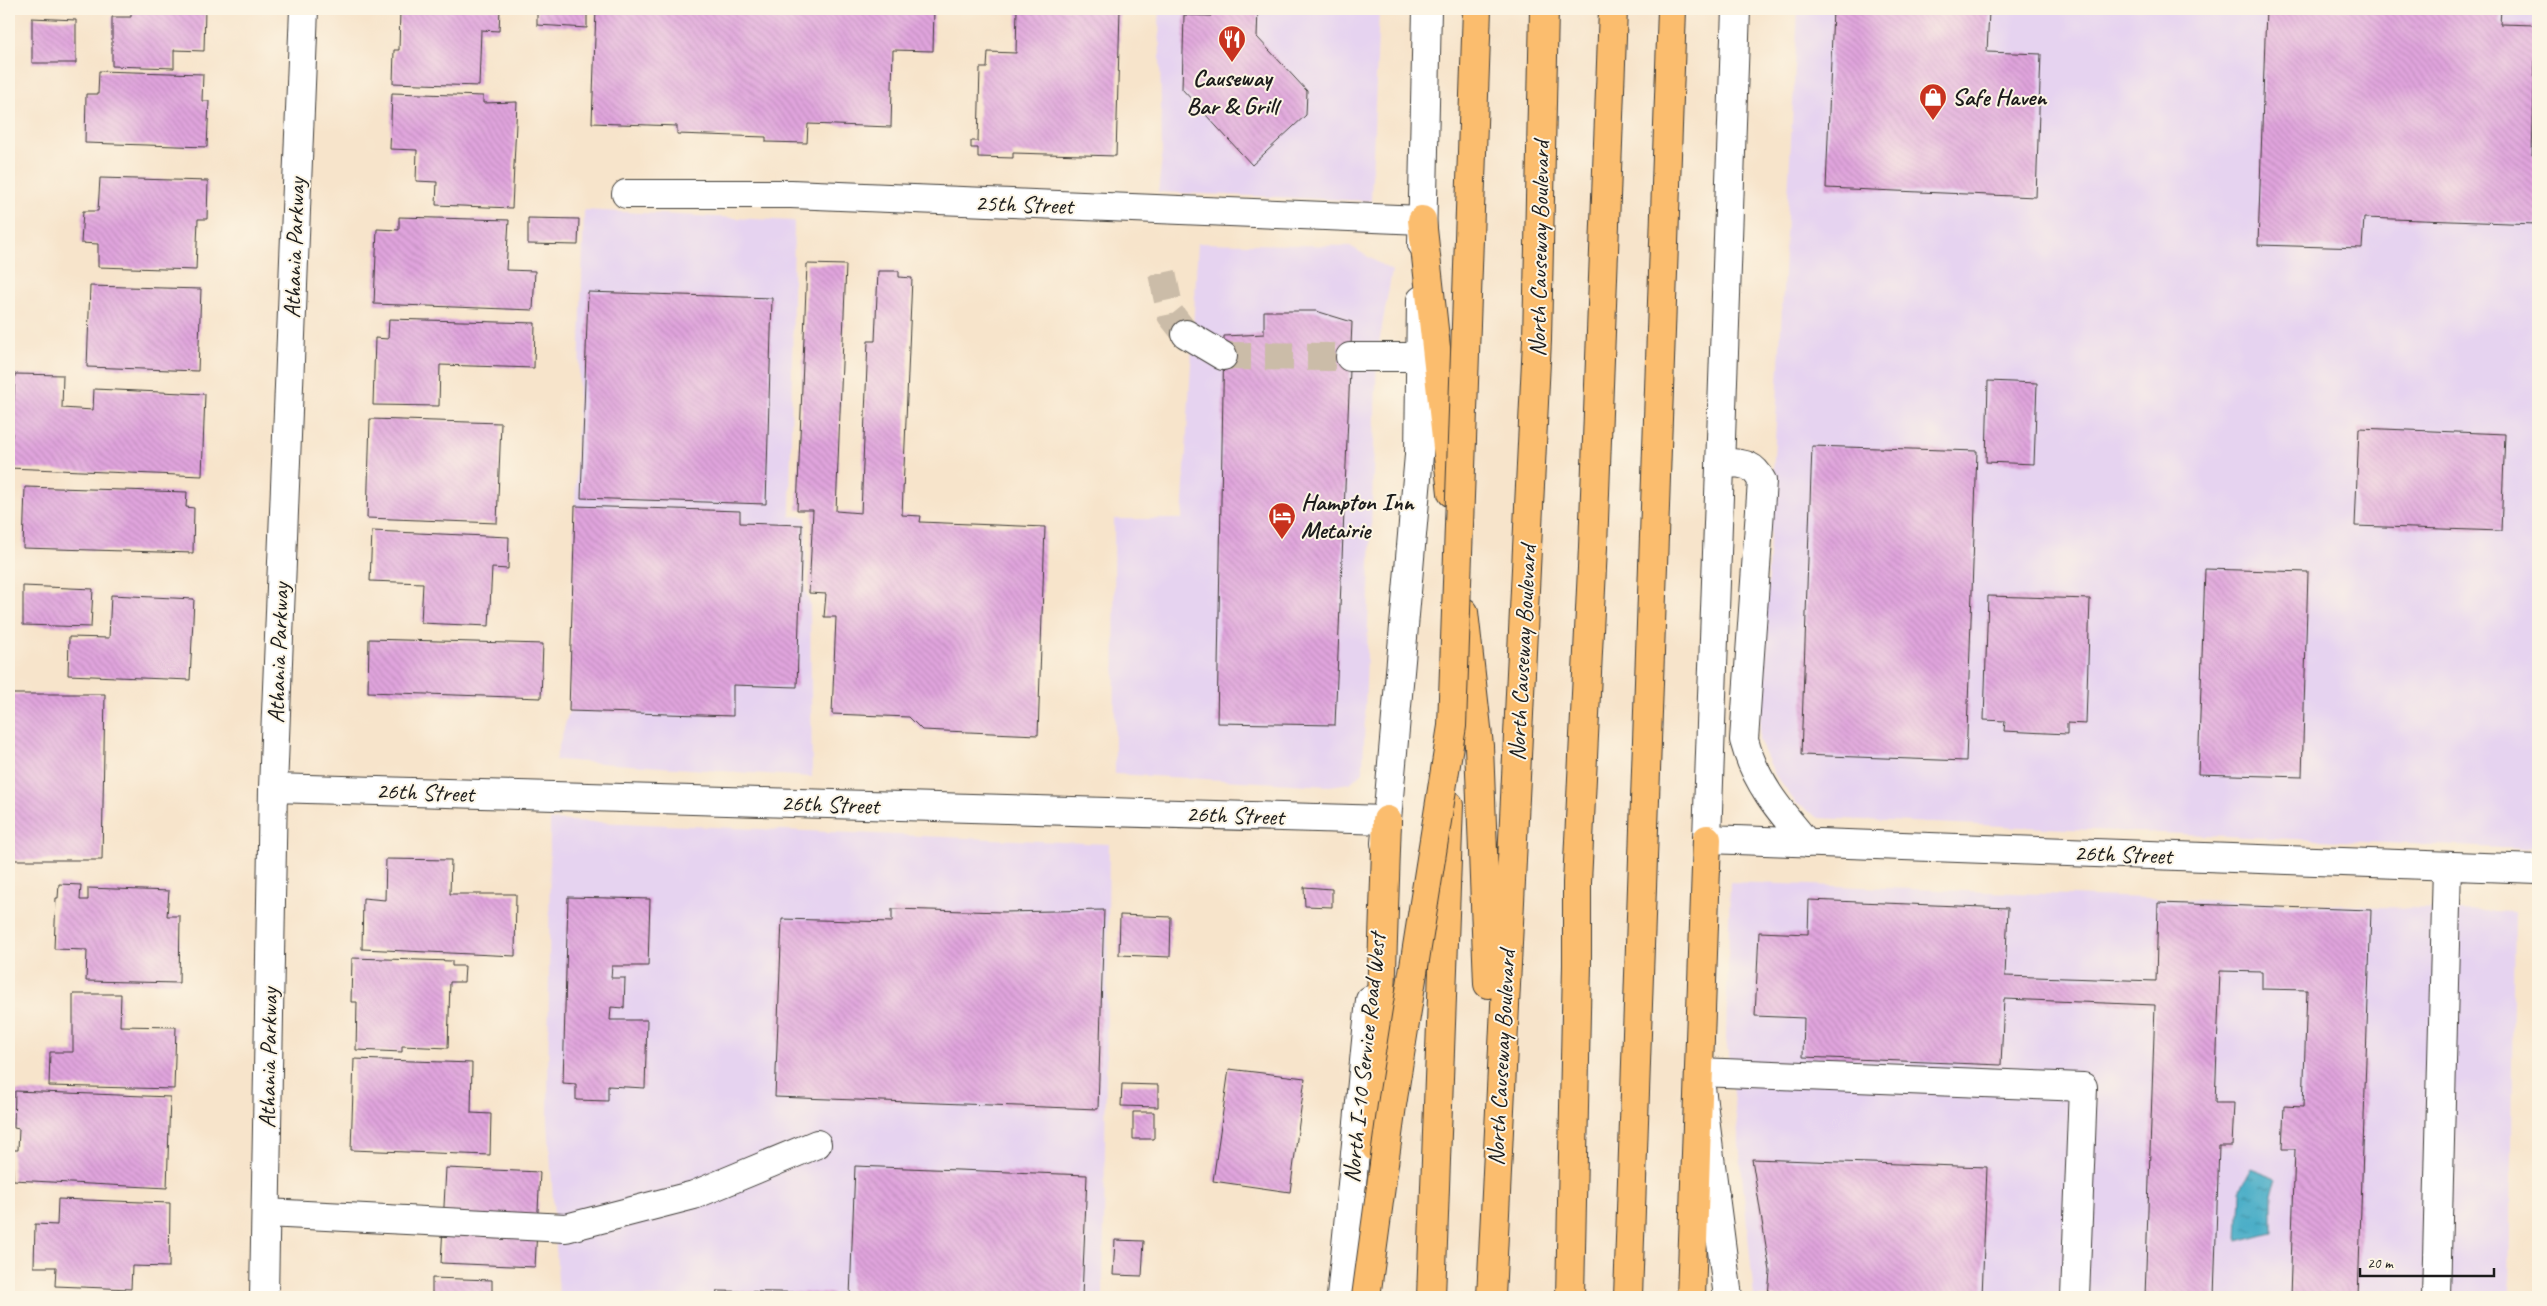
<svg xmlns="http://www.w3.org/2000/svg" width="2547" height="1306" viewBox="0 0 2547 1306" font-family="Caveat,sans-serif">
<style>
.built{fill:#e6d3f0}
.water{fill:url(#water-ripples);stroke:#326472}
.building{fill:url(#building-back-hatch)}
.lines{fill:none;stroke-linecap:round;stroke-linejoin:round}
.minor-tunnel{stroke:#cbbca8;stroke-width:28;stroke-dasharray:28 14;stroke-linecap:butt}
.minor-casing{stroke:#3d3a36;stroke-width:30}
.highway-casing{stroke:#3d3a36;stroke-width:30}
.minor{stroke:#fff;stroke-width:28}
.highway{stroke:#fbbd6e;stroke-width:28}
.highway-bridge-casing{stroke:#3d3a36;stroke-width:30;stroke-linecap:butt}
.highway-bridge{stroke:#fbbd6e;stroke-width:28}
.labels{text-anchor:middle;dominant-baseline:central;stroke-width:4;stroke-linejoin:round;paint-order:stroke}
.poi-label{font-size:24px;font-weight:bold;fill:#1c1c1c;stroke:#fcf5e5;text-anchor:start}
.street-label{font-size:24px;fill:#1c1c1c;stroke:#fcf5e5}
</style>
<defs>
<pattern id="water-ripples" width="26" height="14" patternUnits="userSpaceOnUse" patternTransform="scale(1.25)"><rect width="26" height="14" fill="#48adc7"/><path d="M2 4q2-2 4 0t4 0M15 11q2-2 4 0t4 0" fill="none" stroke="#3b8ca1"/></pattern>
<pattern id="building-back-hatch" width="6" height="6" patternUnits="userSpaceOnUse" patternTransform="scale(1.25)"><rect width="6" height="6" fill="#e0a4dd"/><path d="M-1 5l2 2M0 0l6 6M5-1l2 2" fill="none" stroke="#c08dbd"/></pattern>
</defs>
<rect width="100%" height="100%" fill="#fcf5e5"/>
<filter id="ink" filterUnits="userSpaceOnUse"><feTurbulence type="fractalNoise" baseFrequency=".02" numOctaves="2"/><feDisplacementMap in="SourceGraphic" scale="10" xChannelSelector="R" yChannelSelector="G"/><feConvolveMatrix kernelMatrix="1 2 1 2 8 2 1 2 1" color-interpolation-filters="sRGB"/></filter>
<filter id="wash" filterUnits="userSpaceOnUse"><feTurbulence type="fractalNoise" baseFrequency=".0096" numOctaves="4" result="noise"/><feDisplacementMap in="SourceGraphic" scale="20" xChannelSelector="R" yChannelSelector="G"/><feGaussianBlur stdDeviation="1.12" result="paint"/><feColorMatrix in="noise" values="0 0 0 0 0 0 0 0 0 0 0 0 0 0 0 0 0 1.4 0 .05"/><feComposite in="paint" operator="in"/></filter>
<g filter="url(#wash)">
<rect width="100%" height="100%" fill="#f7e4cb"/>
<path class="built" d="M1159,9H1379L1371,201L1158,192L1162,157Z
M1798,9H2538V845L2525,849L1819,818L1796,803L1775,775L1759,740Z
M584,210L794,221L790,516L806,517V592L810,603L812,777L555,760L569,711Z
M1198,243L1350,246L1392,271L1377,354L1363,772L1350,783L1329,786L1115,774L1114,519H1182Z
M550,820L1109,844L1103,1297H559L548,1120Z
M1730,882L2514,912L2509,1297H1754L1738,1133L1726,1039Z"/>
<path class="water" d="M2251,1169L2277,1179L2272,1193V1233L2238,1242L2240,1191Z"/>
<g id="blocks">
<path class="building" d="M131,9H205L204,51L174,50V68L112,66V17H131Z
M400,9H500L499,31L481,30L479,86L393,83L394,50H399Z
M537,9H587V28L537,25Z
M596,9H934L933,51L893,50L891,127L808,124L807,143L766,142V137L677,134V126L592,123Z
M1017,9H1120L1116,156L1013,153V158L978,157V148H971V141H978L980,68H987L988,52L1016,53Z
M1211,9H1258L1257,37L1307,91L1306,115L1252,165L1182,89L1184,15L1211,16Z
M1833,9L1989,11L1987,52L2041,54L2036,197L1826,188Z
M2266,9H2501L2500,24L2536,25L2532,155H2538L2537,224L2364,218L2362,248L2258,245Z
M32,18L76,20V63H32Z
M99,71L203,74L202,101H209L207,147L85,143L86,94H98Z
M392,93L483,96V103L517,102L512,208L436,205L437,182L416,181L417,150L390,149Z
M100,178L208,181L207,219H198L196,270L98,267V244L81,243L83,211H98Z
M399,217L509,220L506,270L535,271L533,310L374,304L377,229L399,230Z
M528,218L579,219L578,245L528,244Z
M807,264L846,265L836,511L861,513L868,341H875L878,271H899V277L912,278L902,515L921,516L920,522L1045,527L1038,735L922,730L909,717L832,714L836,617H824L826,594L809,593L813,510H797Z
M90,286L201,289L198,371L87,367Z
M588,292L772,298L766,504L581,498Z
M1264,311H1316L1352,322L1335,725L1217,723L1224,336L1264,334Z
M389,319L535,323L534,368L440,365L439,406L373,405L375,338L388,339Z
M15,374L63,375L62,408L93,410L94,389L205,394L202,476L9,468V436L12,437Z
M1988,381L2037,383L2034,464L1986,462Z
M370,419L501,423L497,523L367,518Z
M2359,428L2505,434L2501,531L2355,526Z
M1812,446L1977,451L1966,761L1801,755Z
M25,487L187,492L186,507L194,508L193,553L23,548Z
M575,506L740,511V523L802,525L797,687L733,685V716L569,711Z
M372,531L509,537L508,569L492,568L489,626L421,623L423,583L370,581Z
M2205,569L2308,572L2302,777L2198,774Z
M23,586L93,589L91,627L23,625Z
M111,595L194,599L190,680L68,675L69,637L109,638Z
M1988,596L2090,599L2086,724L2067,723V734L2004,731L2005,721L1984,720Z
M369,639L543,644L541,698L368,692Z
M9,694H105L102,860H9Z
M386,859L451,860L450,894H516L515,956L362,949L363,898L385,900Z
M59,884L81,885L80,900H88V888L169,891L167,916H180L179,983L86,981L87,950L54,949L56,898H58Z
M1304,887L1332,889V907L1305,906Z
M568,897L650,899L648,966H612L611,978H625L624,1008L611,1007L610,1020H647L645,1088L608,1086V1101L576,1100V1084L563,1083Z
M1809,900L2008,908L2005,976L2156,981L2158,903L2371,910L2358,1297H2290L2295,1149H2282L2284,1106L2303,1107L2307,990L2262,989V972L2220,971L2215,1103H2234L2232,1146H2219L2214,1297H2145L2155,1005L2004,999L2001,1065L1803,1057L1804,1018L1755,1016L1759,932L1808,934Z
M892,909L1004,912L1104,910L1098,1109L775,1097L782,919L892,922Z
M1120,915L1171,917L1170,957L1119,955Z
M352,958L452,961V966H465L464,982H450L448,1048L402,1046V1052L356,1050L357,1002H351Z
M73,994H121L120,1026L176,1027L174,1089L49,1086L50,1052H73Z
M354,1059L472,1063L471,1113L491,1114L490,1155L351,1150Z
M1229,1069L1305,1078L1290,1192L1213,1181Z
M1122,1084L1158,1085V1107L1121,1106Z
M15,1091L170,1097L167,1188L13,1180L12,1150H18L19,1129L14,1128Z
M1133,1112H1154V1139H1133Z
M1752,1159L1987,1167L1982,1297H1768L1770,1271Z
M855,1166L1087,1175L1082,1297H850Z
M446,1168L540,1172L535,1267L441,1263Z
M58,1199L170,1203L169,1267L132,1266L131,1289L55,1286L56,1267H34L35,1224L57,1225Z
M1115,1240L1144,1241L1142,1276L1113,1275Z
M432,1278L492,1280V1297H432Z
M717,1291L833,1293V1297H716Z"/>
</g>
</g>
<g filter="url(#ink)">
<use href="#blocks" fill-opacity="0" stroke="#3d3a36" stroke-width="1"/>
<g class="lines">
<path class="minor-tunnel" d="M1162,273L1171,315L1186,334
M1223,356L1350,357"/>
<g class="minor-casing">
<path id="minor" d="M1736,9L1707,839L2538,869
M626,194H791L1422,220
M1422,244L1427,9
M1186,334L1223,356
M1350,357H1421
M1720,462C1740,464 1752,461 1762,481L1744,740C1755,782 1779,810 1807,843
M273,788L1387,820
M1385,843L1419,455L1421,300
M266,1213L566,1228L694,1195L817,1144
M264,1297L273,788L304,9
M1341,1297L1370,1000
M1728,1297L1699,1072L2083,1087L2075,1297
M2436,1297L2447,866"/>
</g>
<g class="highway-casing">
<path id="highway" d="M1422,220L1452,493
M1464,612L1479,746L1488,984
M1376,1148L1387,820
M1431,1297L1449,805
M1491,1297L1537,340L1544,9
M1570,1297L1577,965V883L1593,547L1613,9
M1628,1297L1672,9
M1691,1297L1707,839"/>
</g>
<use href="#minor" class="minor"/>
<use href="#highway" class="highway"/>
<g class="highway-bridge-casing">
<path id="highway-bridge" d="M1366,1297L1392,1105L1452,726L1477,9"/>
</g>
<use href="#highway-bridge" class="highway-bridge"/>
</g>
</g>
<defs>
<g id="restaurant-pin" transform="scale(1.4375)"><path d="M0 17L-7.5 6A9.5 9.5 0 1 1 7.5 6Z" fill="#c8321e" stroke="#fcf5e5"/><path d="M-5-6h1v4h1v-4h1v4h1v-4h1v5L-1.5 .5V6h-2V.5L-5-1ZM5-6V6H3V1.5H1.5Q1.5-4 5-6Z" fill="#fff"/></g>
<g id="shop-pin" transform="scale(1.4375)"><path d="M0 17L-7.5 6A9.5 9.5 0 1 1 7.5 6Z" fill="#c8321e" stroke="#fcf5e5"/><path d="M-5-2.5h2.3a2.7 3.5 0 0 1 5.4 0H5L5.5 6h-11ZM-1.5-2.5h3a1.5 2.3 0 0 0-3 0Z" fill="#fff"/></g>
<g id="hotel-pin" transform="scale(1.4375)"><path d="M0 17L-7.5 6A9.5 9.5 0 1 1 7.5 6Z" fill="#c8321e" stroke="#fcf5e5"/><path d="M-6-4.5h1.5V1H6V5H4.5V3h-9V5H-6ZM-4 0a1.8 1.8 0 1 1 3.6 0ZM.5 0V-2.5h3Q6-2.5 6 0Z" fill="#fff"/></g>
</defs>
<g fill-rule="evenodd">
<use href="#restaurant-pin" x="1232" y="39"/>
<use href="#shop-pin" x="1933" y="97"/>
<use href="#hotel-pin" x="1282" y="516"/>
</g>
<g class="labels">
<g class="poi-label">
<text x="1232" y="78" text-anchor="middle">Causeway<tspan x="1232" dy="28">Bar &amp; Grill</tspan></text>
<text x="1952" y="97">Safe Haven</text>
<text x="1301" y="502">Hampton Inn<tspan x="1301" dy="28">Metairie</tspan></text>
</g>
<g class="street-label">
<text transform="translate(1024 204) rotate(2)">25th Street</text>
<text transform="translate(294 248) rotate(-88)">Athania Parkway</text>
<text transform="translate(1539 249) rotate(-89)">North Causeway Boulevard</text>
<text transform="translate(278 653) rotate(-88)">Athania Parkway</text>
<text transform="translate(1522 653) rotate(-87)">North Causeway Boulevard</text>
<text transform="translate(425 792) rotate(2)">26th Street</text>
<text transform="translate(830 804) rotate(2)">26th Street</text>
<text transform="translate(1235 815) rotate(2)">26th Street</text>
<text transform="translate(2123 854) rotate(2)">26th Street</text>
<text transform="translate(268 1058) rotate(-89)">Athania Parkway</text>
<text transform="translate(1364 1058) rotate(-84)">North I-10 Service Road West</text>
<text transform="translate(1501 1058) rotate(-87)">North Causeway Boulevard</text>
</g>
</g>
<rect width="2547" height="1306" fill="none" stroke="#fcf5e5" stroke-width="30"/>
<path d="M2360 1268v8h134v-8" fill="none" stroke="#1c1c1c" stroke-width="2.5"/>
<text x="2367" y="1268" font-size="15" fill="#1c1c1c" stroke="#fcf5e5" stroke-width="4" paint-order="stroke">20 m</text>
</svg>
